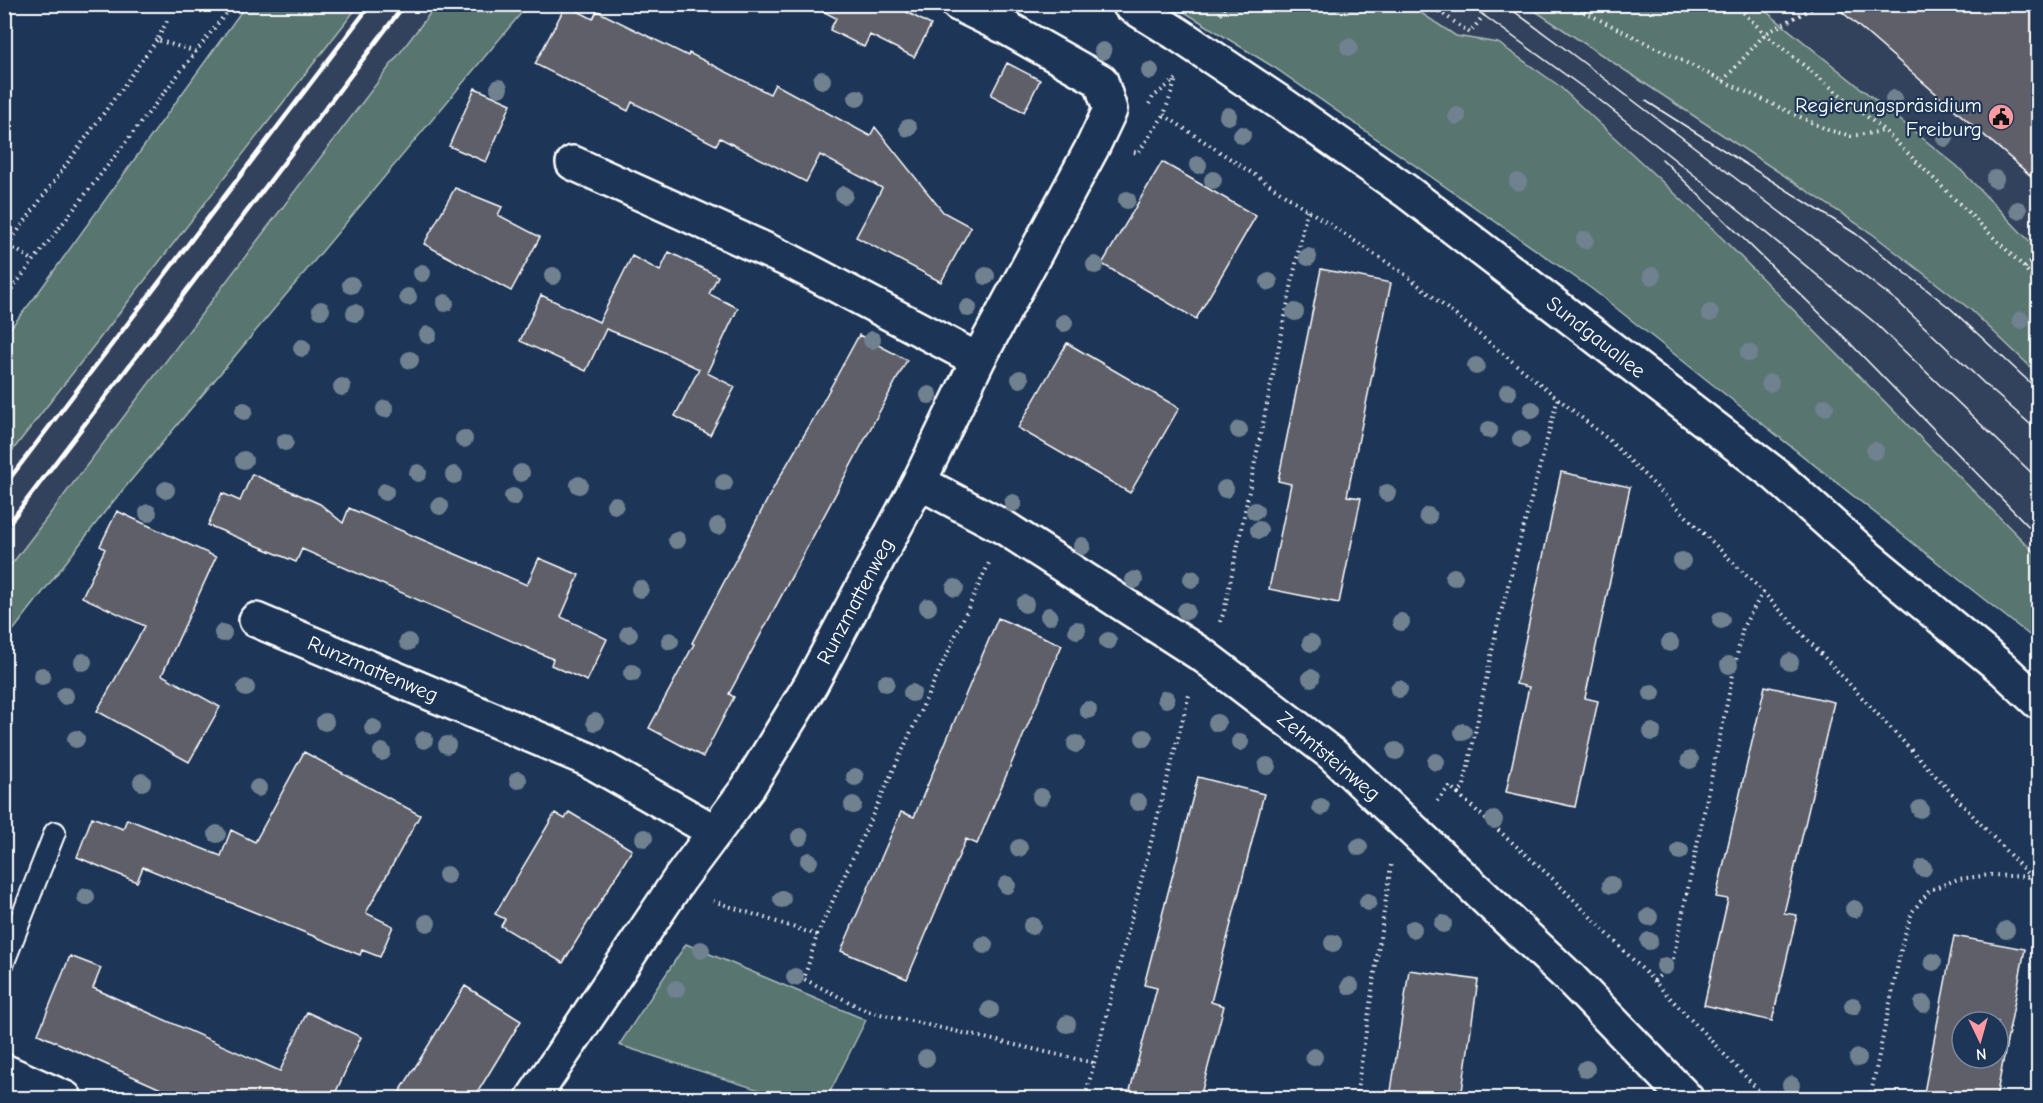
<svg xmlns="http://www.w3.org/2000/svg" width="2043" height="1103" viewBox="0 0 2043 1103" font-family="'Comic Neue',sans-serif">
<style>
.built{fill:#31425c}
.green{fill:#597470;stroke:#acbab8;stroke-width:1.5}
.building{fill:#5f5f69;stroke:#fff;stroke-width:1.5;fill-rule:evenodd}
.lines{fill:none;stroke-linecap:round;stroke-linejoin:round}
.service-casing{stroke:#fff;stroke-width:24}
.minor-casing{stroke:#fff;stroke-width:38}
.tertiary-casing{stroke:#fff;stroke-width:38}
.path{stroke:#fff;stroke-width:4;stroke-dasharray:1.5 4.5;stroke-linecap:butt}
.service{stroke:#1d3557;stroke-width:20}
.minor{stroke:#1d3557;stroke-width:33}
.tertiary{stroke:#1d3557;stroke-width:33}
.tram{stroke:#fff;stroke-width:1.5}
.rail{stroke:#fff;stroke-width:4.5}
.tree{fill:#708190}
.labels{text-anchor:middle;dominant-baseline:central;stroke-width:4.5;stroke-linejoin:round;paint-order:stroke}
.poi-label{font-size:21px;fill:#fff;stroke:#1d3557;text-anchor:end}
.street-label{font-size:21px;fill:#fff;stroke:#1d3557}
</style>
<rect width="100%" height="100%" fill="#1d3557"/>
<filter id="ink" filterUnits="userSpaceOnUse"><feTurbulence type="fractalNoise" baseFrequency=".0167" numOctaves="2"/><feDisplacementMap in="SourceGraphic" scale="12" xChannelSelector="R" yChannelSelector="G"/><feConvolveMatrix kernelMatrix="1 2 1 2 8 2 1 2 1" color-interpolation-filters="sRGB"/></filter>
<g filter="url(#ink)">
<path class="built" d="M359,5H437L5,573L4,460Z
M1409,5H1526L1871,233L1971,310L2038,374V556L1713,229L1558,85L1498,43L1456,36Z
M1758,5H2038V250L1957,166Z"/>
<path class="green" d="M437,4L528,5L107,509L5,641V573Z
M246,5H359L5,460V335L35,297Z
M1173,5H1409L1456,36L1498,43L1558,85L1713,229L2038,556V642L1592,289L1275,68Z
M1526,5H1758L1957,166L2038,250V374L1971,310L1871,233Z
M686,944L866,1020L827,1098H784L619,1045Z"/>
<path class="building" d="M809,4H892L931,25L914,57L870,35L864,47L830,30L836,18Z
M1833,4H2038V182Z
M566,5L593,19L597,11L688,56L689,53L770,94L775,84L870,136L875,127L943,212L971,227L941,282L856,237L882,188L820,155L806,182L720,138L716,145L632,102L628,111L535,64Z
M1007,63L1040,80L1024,112L991,95Z
M475,88L511,104L486,162L449,146Z
M1162,162L1256,216L1196,319L1102,264Z
M455,188L502,207L498,215L540,237L511,291L424,244Z
M669,252L718,276L709,294L738,308L707,373L735,387L710,435L675,416L699,369L653,347L606,329L586,371L520,341L541,295L599,322L632,256L660,271Z
M1321,269L1391,283L1347,496L1361,498L1339,603L1269,589L1291,484L1278,481Z
M859,335L907,360L729,694L734,697L703,757L649,728L694,644L692,643L775,485L814,418Z
M1067,343L1179,408L1130,493L1018,428Z
M1561,472L1630,487L1585,698L1598,701L1575,807L1506,792L1529,687L1516,684Z
M252,474L320,504L343,523L349,508L527,585L539,558L579,575L561,617L607,639L587,681L551,665L553,659L302,549L296,562L208,525L222,493L240,501Z
M117,511L216,557L162,675L220,707L189,762L97,711L145,626L82,597L105,549L100,546Z
M998,618L1062,645L977,844L966,839L907,979L841,951L901,812L914,817Z
M1765,686L1834,702L1784,913L1797,915L1772,1021L1704,1005L1728,899L1716,897Z
M304,752L420,815L366,913L393,926L380,957L362,950L360,955L143,867L137,882L77,857L92,817L123,829L127,819L221,856L231,830L255,842Z
M1198,777L1264,794L1211,1002L1224,1006L1200,1098H1128L1157,988L1144,985Z
M569,812L632,850L563,963L501,926L505,919L495,914L555,813L565,819Z
M1954,936L2025,949L1996,1098H1923ZM1962,1022H1998V1058H1962Z
M70,956L101,968L93,988L280,1071L307,1012L361,1037L334,1096L341,1098H181L38,1034Z
M1409,970L1478,980L1461,1098H1390Z
M465,986L521,1021L474,1098H396Z"/>
<g class="lines">
<g class="service-casing">
<path id="service" d="M4,962L55,832"/>
</g>
<g class="minor-casing">
<path id="minor" d="M573,163L790,261L978,360
M919,482L1005,528L1205,657L1332,754L1570,978L1686,1098
M256,620L587,759L715,832
M4,1071L65,1098
M533,1098L679,880L747,789L811,684L919,482L978,360L1093,146L1110,110L1101,81L1007,28L958,4"/>
</g>
<g class="tertiary-casing">
<path id="tertiary" d="M1129,4L1176,33L1285,106L1406,191L1776,475L1870,559L2003,669L2038,702"/>
</g>
<path class="path" d="M1429,4L1470,33L1492,4
M1568,4L1723,81L1828,130L1851,136L1884,131
M1735,4L1765,34L1885,131L2025,268L2038,286
M1220,14L1226,4
M167,21L157,40L197,52
M1723,81L1765,34L1820,4
M1149,104L1153,97L1176,79
M1164,115L1406,275L1609,440L1763,592L2038,885
M1134,152L1138,153L1164,115L1176,79
M9,245L34,261
M4,250L157,40
M2025,268L2038,253
M4,299L233,4
M1220,622L1224,612L1307,210
M1458,794L1552,878L1654,981L1766,1098
M1437,801L1450,786L1458,794L1464,786L1497,627L1558,398
M713,901L817,935L804,979L867,1011L1094,1063L1085,1098
M817,935L989,563
M1654,981L1672,964L1743,627L1763,592
M1094,1063L1189,695
M1356,1098L1391,865
M1870,1098L1903,940L1912,912L1930,890L1958,879L1991,875L2030,877"/>
<use href="#service" class="service"/>
<use href="#minor" class="minor"/>
<use href="#tertiary" class="tertiary"/>
<path class="tram" d="M1468,4L1592,94L1743,214L1874,322L2038,479
M1504,4L1568,51L1897,301L1988,387L2038,431
M1646,101L1856,234L1950,308L2038,390
M1662,159L1842,335L2038,536"/>
<path class="rail" d="M4,486L371,4
M4,530L405,4"/>
</g>
<g class="tree">
<circle cx="1349" cy="47" r="9"/>
<circle cx="1103" cy="51" r="9"/>
<circle cx="1150" cy="71" r="9"/>
<circle cx="822" cy="80" r="9"/>
<circle cx="499" cy="88" r="9"/>
<circle cx="857" cy="98" r="9"/>
<circle cx="1894" cy="99" r="9"/>
<circle cx="1228" cy="116" r="9"/>
<circle cx="1457" cy="116" r="9"/>
<circle cx="908" cy="128" r="9"/>
<circle cx="1242" cy="135" r="9"/>
<circle cx="1945" cy="138" r="9"/>
<circle cx="1198" cy="165" r="9"/>
<circle cx="1995" cy="179" r="9"/>
<circle cx="1213" cy="180" r="9"/>
<circle cx="1518" cy="182" r="9"/>
<circle cx="844" cy="195" r="9"/>
<circle cx="1127" cy="200" r="9"/>
<circle cx="2018" cy="210" r="9"/>
<circle cx="1585" cy="240" r="9"/>
<circle cx="1308" cy="257" r="9"/>
<circle cx="1095" cy="265" r="9"/>
<circle cx="422" cy="273" r="9"/>
<circle cx="553" cy="276" r="9"/>
<circle cx="986" cy="276" r="9"/>
<circle cx="1652" cy="276" r="9"/>
<circle cx="1269" cy="282" r="9"/>
<circle cx="351" cy="285" r="9"/>
<circle cx="408" cy="297" r="9"/>
<circle cx="445" cy="303" r="9"/>
<circle cx="968" cy="308" r="9"/>
<circle cx="321" cy="310" r="9"/>
<circle cx="1295" cy="312" r="9"/>
<circle cx="355" cy="313" r="9"/>
<circle cx="1710" cy="313" r="9"/>
<circle cx="2021" cy="320" r="9"/>
<circle cx="1064" cy="323" r="9"/>
<circle cx="428" cy="335" r="9"/>
<circle cx="872" cy="340" r="9"/>
<circle cx="302" cy="348" r="9"/>
<circle cx="1749" cy="353" r="9"/>
<circle cx="410" cy="360" r="9"/>
<circle cx="1476" cy="366" r="9"/>
<circle cx="1020" cy="379" r="9"/>
<circle cx="1770" cy="383" r="9"/>
<circle cx="342" cy="387" r="9"/>
<circle cx="1508" cy="392" r="9"/>
<circle cx="929" cy="395" r="9"/>
<circle cx="1825" cy="407" r="9"/>
<circle cx="385" cy="409" r="9"/>
<circle cx="1532" cy="410" r="9"/>
<circle cx="244" cy="411" r="9"/>
<circle cx="1239" cy="430" r="9"/>
<circle cx="1489" cy="430" r="9"/>
<circle cx="464" cy="439" r="9"/>
<circle cx="1521" cy="439" r="9"/>
<circle cx="285" cy="442" r="9"/>
<circle cx="1875" cy="451" r="9"/>
<circle cx="244" cy="460" r="9"/>
<circle cx="418" cy="473" r="9"/>
<circle cx="521" cy="473" r="9"/>
<circle cx="454" cy="475" r="9"/>
<circle cx="724" cy="483" r="9"/>
<circle cx="579" cy="485" r="9"/>
<circle cx="1225" cy="489" r="9"/>
<circle cx="166" cy="490" r="9"/>
<circle cx="385" cy="492" r="9"/>
<circle cx="1387" cy="493" r="9"/>
<circle cx="513" cy="497" r="9"/>
<circle cx="1013" cy="503" r="9"/>
<circle cx="615" cy="505" r="9"/>
<circle cx="440" cy="506" r="9"/>
<circle cx="1255" cy="511" r="9"/>
<circle cx="148" cy="513" r="9"/>
<circle cx="1428" cy="516" r="9"/>
<circle cx="718" cy="526" r="9"/>
<circle cx="1259" cy="530" r="9"/>
<circle cx="677" cy="540" r="9"/>
<circle cx="1082" cy="546" r="9"/>
<circle cx="1682" cy="561" r="9"/>
<circle cx="1454" cy="577" r="9"/>
<circle cx="1192" cy="579" r="9"/>
<circle cx="1134" cy="580" r="9"/>
<circle cx="955" cy="588" r="9"/>
<circle cx="640" cy="589" r="9"/>
<circle cx="1025" cy="604" r="9"/>
<circle cx="928" cy="607" r="9"/>
<circle cx="1186" cy="611" r="9"/>
<circle cx="1049" cy="616" r="9"/>
<circle cx="1721" cy="620" r="9"/>
<circle cx="1401" cy="622" r="9"/>
<circle cx="1077" cy="630" r="9"/>
<circle cx="223" cy="633" r="9"/>
<circle cx="629" cy="634" r="9"/>
<circle cx="670" cy="641" r="9"/>
<circle cx="1108" cy="641" r="9"/>
<circle cx="408" cy="642" r="9"/>
<circle cx="1311" cy="643" r="9"/>
<circle cx="1670" cy="643" r="9"/>
<circle cx="83" cy="662" r="9"/>
<circle cx="1790" cy="662" r="9"/>
<circle cx="1729" cy="665" r="9"/>
<circle cx="632" cy="673" r="9"/>
<circle cx="42" cy="676" r="9"/>
<circle cx="1311" cy="678" r="9"/>
<circle cx="886" cy="683" r="9"/>
<circle cx="246" cy="688" r="9"/>
<circle cx="1399" cy="689" r="9"/>
<circle cx="912" cy="693" r="9"/>
<circle cx="1652" cy="693" r="9"/>
<circle cx="65" cy="696" r="9"/>
<circle cx="1166" cy="699" r="9"/>
<circle cx="1088" cy="710" r="9"/>
<circle cx="325" cy="722" r="9"/>
<circle cx="595" cy="722" r="9"/>
<circle cx="1217" cy="723" r="9"/>
<circle cx="373" cy="728" r="9"/>
<circle cx="1463" cy="732" r="9"/>
<circle cx="1652" cy="732" r="9"/>
<circle cx="1144" cy="738" r="9"/>
<circle cx="76" cy="739" r="9"/>
<circle cx="424" cy="740" r="9"/>
<circle cx="1240" cy="742" r="9"/>
<circle cx="1076" cy="744" r="9"/>
<circle cx="447" cy="745" r="9"/>
<circle cx="1396" cy="751" r="9"/>
<circle cx="382" cy="752" r="9"/>
<circle cx="1690" cy="760" r="9"/>
<circle cx="1436" cy="762" r="9"/>
<circle cx="1267" cy="766" r="9"/>
<circle cx="855" cy="777" r="9"/>
<circle cx="518" cy="780" r="9"/>
<circle cx="142" cy="782" r="9"/>
<circle cx="258" cy="788" r="9"/>
<circle cx="1041" cy="797" r="9"/>
<circle cx="1138" cy="802" r="9"/>
<circle cx="853" cy="805" r="9"/>
<circle cx="1321" cy="807" r="9"/>
<circle cx="1920" cy="809" r="9"/>
<circle cx="1494" cy="820" r="9"/>
<circle cx="217" cy="834" r="9"/>
<circle cx="800" cy="837" r="9"/>
<circle cx="644" cy="838" r="9"/>
<circle cx="1359" cy="847" r="9"/>
<circle cx="1019" cy="848" r="9"/>
<circle cx="1680" cy="851" r="9"/>
<circle cx="809" cy="861" r="9"/>
<circle cx="1923" cy="868" r="9"/>
<circle cx="447" cy="875" r="9"/>
<circle cx="1007" cy="885" r="9"/>
<circle cx="1611" cy="885" r="9"/>
<circle cx="86" cy="897" r="9"/>
<circle cx="782" cy="899" r="9"/>
<circle cx="1368" cy="902" r="9"/>
<circle cx="1854" cy="909" r="9"/>
<circle cx="1649" cy="917" r="9"/>
<circle cx="427" cy="923" r="9"/>
<circle cx="1443" cy="924" r="9"/>
<circle cx="1032" cy="926" r="9"/>
<circle cx="1413" cy="929" r="9"/>
<circle cx="2006" cy="930" r="9"/>
<circle cx="1649" cy="941" r="9"/>
<circle cx="1333" cy="943" r="9"/>
<circle cx="984" cy="945" r="9"/>
<circle cx="701" cy="950" r="9"/>
<circle cx="1933" cy="962" r="9"/>
<circle cx="1665" cy="966" r="9"/>
<circle cx="795" cy="977" r="9"/>
<circle cx="1350" cy="986" r="9"/>
<circle cx="676" cy="989" r="9"/>
<circle cx="1923" cy="1004" r="9"/>
<circle cx="1853" cy="1006" r="9"/>
<circle cx="990" cy="1010" r="9"/>
<circle cx="1067" cy="1024" r="9"/>
<circle cx="1314" cy="1057" r="9"/>
<circle cx="926" cy="1058" r="9"/>
<circle cx="1858" cy="1058" r="9"/>
<circle cx="1586" cy="1069" r="9"/>
<circle cx="1791" cy="1085" r="9"/>
</g>
</g>
<defs>
<g id="civic-disc" transform="scale(1.35)"><circle r="9.5" fill="#ff9aa2" stroke="#1d3557"/><path d="M-.6-6.5H3V-4.5H.6V-3L4-1V1h2V6H-6V1h2V-1L-.6-3ZM-1.2 2.5V6h2.4V2.5Z" fill="#111"/></g>
</defs>
<g fill-rule="evenodd">
<use href="#civic-disc" x="2001" y="117"/>
</g>
<g class="labels">
<g class="poi-label">
<text x="1982" y="105">Regierungspräsidium<tspan x="1982" dy="24">Freiburg</tspan></text>
</g>
<g class="street-label">
<text transform="translate(1596 337) rotate(38)">Sundgauallee</text>
<text transform="translate(855 601) rotate(-62)">Runzmattenweg</text>
<text transform="translate(373 669) rotate(23)">Runzmattenweg</text>
<text transform="translate(1329 756) rotate(40)">Zehntsteinweg</text>
</g>
</g>
<rect width="2043" height="1103" fill="none" stroke="#1d3557" stroke-width="24"/>
<rect x="12" y="12" width="2019" height="1079" fill="none" stroke="#fff" stroke-width="2" filter="url(#ink)"/>
<g transform="translate(1980 1040) rotate(175)"><circle r="28" fill="#1d3557" stroke="#77869a" stroke-width="1.5"/>
<path d="M0-4.5L10 22L0 15L-10 22Z" fill="#ff9aa2"/>
<text y="-9" font-size="16" font-weight="bold" text-anchor="middle" fill="#ffffff">N</text>
</g>
</svg>
